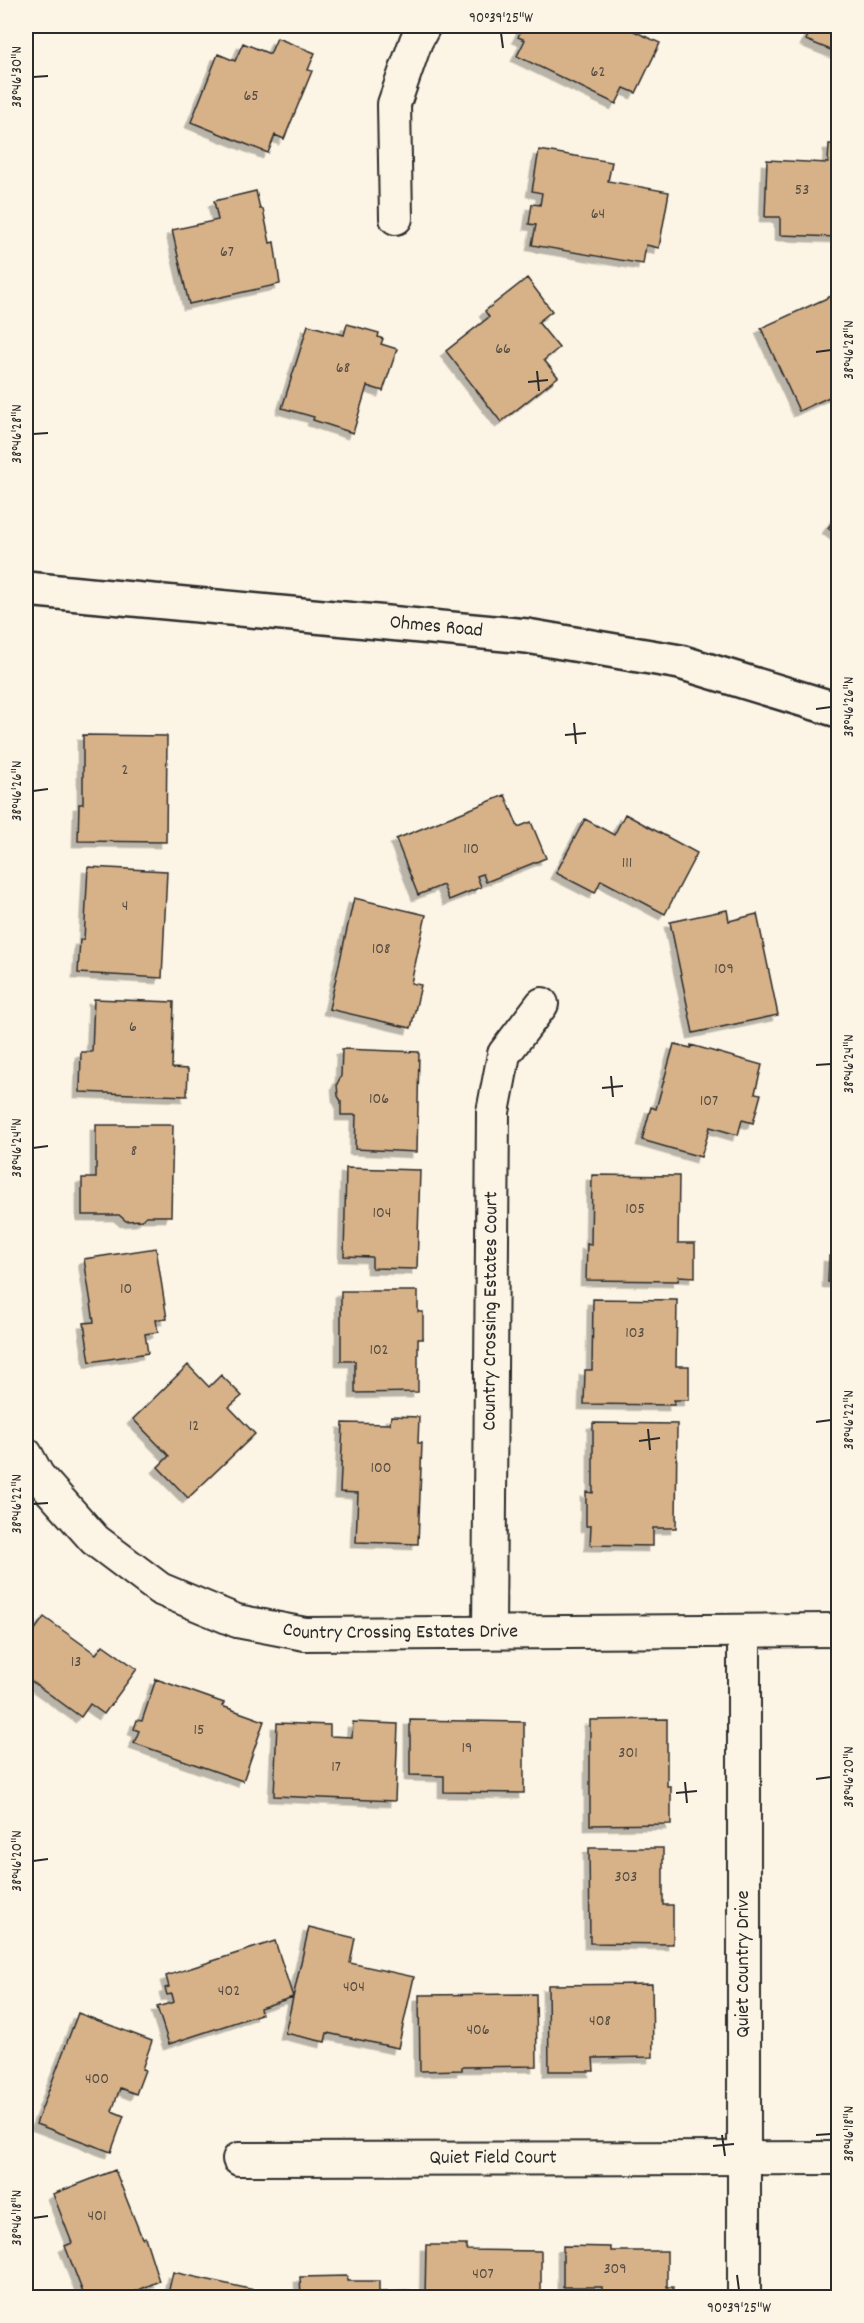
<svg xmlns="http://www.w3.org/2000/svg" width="864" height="2323" viewBox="0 0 864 2323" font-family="Dekko,sans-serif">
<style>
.building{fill:#d7b289;stroke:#2b2b2b;stroke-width:1.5;filter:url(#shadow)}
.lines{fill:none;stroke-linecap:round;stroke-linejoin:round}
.minor-casing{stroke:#2b2b2b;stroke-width:36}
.secondary-casing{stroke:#2b2b2b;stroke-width:38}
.minor{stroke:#fcf5e5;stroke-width:32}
.secondary{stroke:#fcf5e5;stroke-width:33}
.ticks{fill:none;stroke:#2b2b2b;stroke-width:2}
.labels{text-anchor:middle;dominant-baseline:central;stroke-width:6;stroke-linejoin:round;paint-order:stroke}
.number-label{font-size:16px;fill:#564d42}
.street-label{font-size:20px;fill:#2b2b2b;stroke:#fcf5e5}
.neatline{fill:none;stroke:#2b2b2b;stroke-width:2}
.ticks-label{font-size:15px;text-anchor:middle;fill:#2b2b2b}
</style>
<defs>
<filter id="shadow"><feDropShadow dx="-5.5" dy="5.5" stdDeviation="0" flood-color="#0004"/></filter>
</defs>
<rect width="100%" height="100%" fill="#fcf5e5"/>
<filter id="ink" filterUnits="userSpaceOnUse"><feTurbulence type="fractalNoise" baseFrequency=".0167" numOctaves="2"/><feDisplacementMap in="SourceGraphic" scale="12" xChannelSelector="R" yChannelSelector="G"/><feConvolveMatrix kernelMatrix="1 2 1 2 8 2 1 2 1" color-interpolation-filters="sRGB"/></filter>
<g filter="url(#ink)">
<path class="building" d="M523,26H623L660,43L636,93L624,88L616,104L517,56L525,40L518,37Z
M812,26H838V53L806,40Z
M277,38L315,53L308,70L312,71L284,139L275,135L268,153L191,122L218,54L235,61L243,43L270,54Z
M26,93L33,98L26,109Z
M829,144H838V237L780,235V217H765L767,160L828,163Z
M539,150L612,162L608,181L669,192L659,248L646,245L643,264L532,245L536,225L529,224L532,204L540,205L542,193L532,191Z
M256,191L260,209H263L270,243L274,242L280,284L189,304L172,230L218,220L214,201Z
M527,278L552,311L538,322L559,348L544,360L558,377L501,422L446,351L489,317L485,311Z
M838,293V393L799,411L761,328Z
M347,324L379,333L378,337L383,339L381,344L397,349L383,391L367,386L353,433L313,420L314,417L282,408L308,325L344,335Z
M838,514V536L828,528Z
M83,735L167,736L166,842L78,841L79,804H83Z
M505,795L518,827L531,822L546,858L486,882L483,874L477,876L481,887L449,900L443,885L418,895L396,839Z
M625,814L697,853L665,914L601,880L595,893L556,873L585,819L614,835Z
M88,867L167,871L162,978L78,973L80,940H84Z
M354,898L426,915L411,983L421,985L411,1028L329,1009Z
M727,910L729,921L757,914L778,1015L693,1033L670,922Z
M94,999L174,1002L172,1068L188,1069L187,1096L80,1092L81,1052H92Z
M674,1044L691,1048V1045L762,1065L755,1093L761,1094L753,1123L742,1120L738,1135L710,1127L701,1157L642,1140L651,1107L656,1109Z
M342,1049L419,1052L417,1152L355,1149L356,1115H341V1101L338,1096L337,1084L341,1076Z
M96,1125H173L171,1216H146L142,1220L126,1221L119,1215H82V1178H96Z
M346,1168L420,1170L417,1269L372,1268V1257L344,1256Z
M592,1175L679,1176L678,1243H695V1277L679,1276L678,1281L586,1280L587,1244L591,1245Z
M156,1248L167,1319L156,1320L158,1332L145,1334L148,1353L90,1362L84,1323L94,1322L84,1259Z
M829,1256L838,1257V1282H828Z
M341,1291H418V1312H423V1339H418V1392L355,1393V1361H341Z
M593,1299L677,1300L676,1366H689V1400H674V1405L584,1404L585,1370H592Z
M188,1365L209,1387L221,1375L242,1396L229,1407L255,1434L188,1498L158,1467L169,1456L133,1419Z
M391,1416L419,1417L418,1443H422L418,1544L356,1542L358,1493L340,1492L343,1423L390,1424Z
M593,1423L677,1424L676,1528H653V1546L590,1545L591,1526H586V1492L593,1493Z
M26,1577L32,1583L27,1588L33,1594L26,1603Z
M44,1617L96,1654L103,1645L137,1669L104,1714L90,1704L81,1717L26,1677V1642Z
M156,1679L224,1703L222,1706L264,1721L243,1781L134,1743L139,1731L134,1729L137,1720L142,1721Z
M667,1719V1786H671V1824L590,1825V1720Z
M410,1720L524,1722V1793L444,1792V1776L410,1775Z
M353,1722L398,1724L395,1801L274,1796L277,1723L330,1725V1736L352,1737Z
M589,1848H663V1905H673V1944L590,1943Z
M309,1927L355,1938L350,1963L414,1977L398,2048L327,2033L325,2042L285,2033Z
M275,1941L293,1997L260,2008L261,2014L169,2044L157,2007L174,2002L172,1994L167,1995L165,1988L169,1987L166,1976Z
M652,1984L653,2057L593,2058L594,2071H549L548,1985Z
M536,1994L537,2066L462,2067V2070L420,2071L419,1995Z
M78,2013L152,2041L142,2069L145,2070L136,2094L120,2088L112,2111L124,2116L111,2152L36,2124Z
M115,2170L142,2238L145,2237L159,2281L121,2298H85L65,2246L72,2243L53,2194Z
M426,2245H466V2250L541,2251V2298H425Z
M563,2246L611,2247V2251H667V2287H673V2298H602V2287H563Z
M173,2272L286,2297V2298H167Z
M347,2276V2281H379V2292L418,2291V2298H301L300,2277Z"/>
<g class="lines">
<g class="minor-casing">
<g id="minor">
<path d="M396,218L394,104L416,41L424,26"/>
<path id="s1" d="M26,1454L38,1476L95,1540L160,1589L237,1621L305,1634L838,1630"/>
<path id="s2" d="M489,1631L493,1112L504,1054L542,1004"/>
<path id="s3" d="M239,2159L838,2158"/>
<path d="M744,2298V1631"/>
</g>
</g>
<g class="secondary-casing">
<g id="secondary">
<path id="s4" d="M26,589L527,636L680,662L838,710"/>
</g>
</g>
<use href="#minor" class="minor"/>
<use href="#secondary" class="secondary"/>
</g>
</g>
<path class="ticks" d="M501,33L503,48M33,77L48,76M816,352L831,350M537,371L539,391M528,382L548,380M33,434L48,433M816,709L831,707M574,723L576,744M565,735L586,733M33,791L48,789M816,1065L831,1064M611,1076L613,1097M602,1088L623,1086M33,1148L48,1146M816,1422L831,1420M648,1429L650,1450M639,1441L660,1438M33,1504L48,1503M816,1779L831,1777M685,1782L687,1803M676,1793L697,1791M33,1861L48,1859M722,2135L725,2156M816,2135L831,2134M713,2146L734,2144M33,2218L48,2216M737,2275L739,2290"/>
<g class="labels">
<g class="number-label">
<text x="598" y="72">62</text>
<text x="251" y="96">65</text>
<text x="802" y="190">53</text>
<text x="598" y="214">64</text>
<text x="227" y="252">67</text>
<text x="503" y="349">66</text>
<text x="343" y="368">68</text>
<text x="125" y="770">2</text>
<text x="471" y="849">110</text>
<text x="627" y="863">111</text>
<text x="125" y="906">4</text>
<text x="381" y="949">108</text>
<text x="724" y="969">109</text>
<text x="133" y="1027">6</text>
<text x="379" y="1099">106</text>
<text x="709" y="1101">107</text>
<text x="134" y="1151">8</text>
<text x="635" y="1209">105</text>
<text x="382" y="1213">104</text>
<text x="126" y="1289">10</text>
<text x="635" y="1333">103</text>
<text x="379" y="1350">102</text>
<text x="194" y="1426">12</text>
<text x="381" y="1468">100</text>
<text x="76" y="1662">13</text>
<text x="199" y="1730">15</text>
<text x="467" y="1748">19</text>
<text x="628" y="1753">301</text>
<text x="336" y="1767">17</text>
<text x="626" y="1877">303</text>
<text x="354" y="1987">404</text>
<text x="229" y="1991">402</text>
<text x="600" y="2021">408</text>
<text x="478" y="2030">406</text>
<text x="97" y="2079">400</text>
<text x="97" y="2216">401</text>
<text x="615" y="2269">309</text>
<text x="483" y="2274">407</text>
</g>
<g class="street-label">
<text stroke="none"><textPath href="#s4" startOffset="412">Ohmes Road</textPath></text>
<text stroke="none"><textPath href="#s2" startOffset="320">Country Crossing Estates Court</textPath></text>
<text stroke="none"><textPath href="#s1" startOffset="440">Country Crossing Estates Drive</textPath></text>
<text transform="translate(744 1964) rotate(-90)">Quiet Country Drive</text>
<text stroke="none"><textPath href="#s3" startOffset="254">Quiet Field Court</textPath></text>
</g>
</g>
<rect width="864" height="2323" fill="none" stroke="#fcf5e5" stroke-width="66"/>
<rect x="33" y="33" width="798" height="2257" class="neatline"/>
<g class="ticks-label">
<text x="501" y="22">90°39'25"W</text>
<text transform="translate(16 77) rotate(-90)" y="5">38°46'30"N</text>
<text transform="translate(848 350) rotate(-90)" y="5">38°46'28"N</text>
<text transform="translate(16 434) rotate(-90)" y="5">38°46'28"N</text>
<text transform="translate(848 707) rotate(-90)" y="5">38°46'26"N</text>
<text transform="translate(16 791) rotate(-90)" y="5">38°46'26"N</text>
<text transform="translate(848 1064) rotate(-90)" y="5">38°46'24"N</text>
<text transform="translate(16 1148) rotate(-90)" y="5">38°46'24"N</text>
<text transform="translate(848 1420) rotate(-90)" y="5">38°46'22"N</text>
<text transform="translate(16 1504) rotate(-90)" y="5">38°46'22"N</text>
<text transform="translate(848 1777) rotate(-90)" y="5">38°46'20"N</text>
<text transform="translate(16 1861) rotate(-90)" y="5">38°46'20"N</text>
<text transform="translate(848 2134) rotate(-90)" y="5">38°46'18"N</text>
<text transform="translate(16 2218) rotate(-90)" y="5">38°46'18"N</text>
<text x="739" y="2312">90°39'25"W</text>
</g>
</svg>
